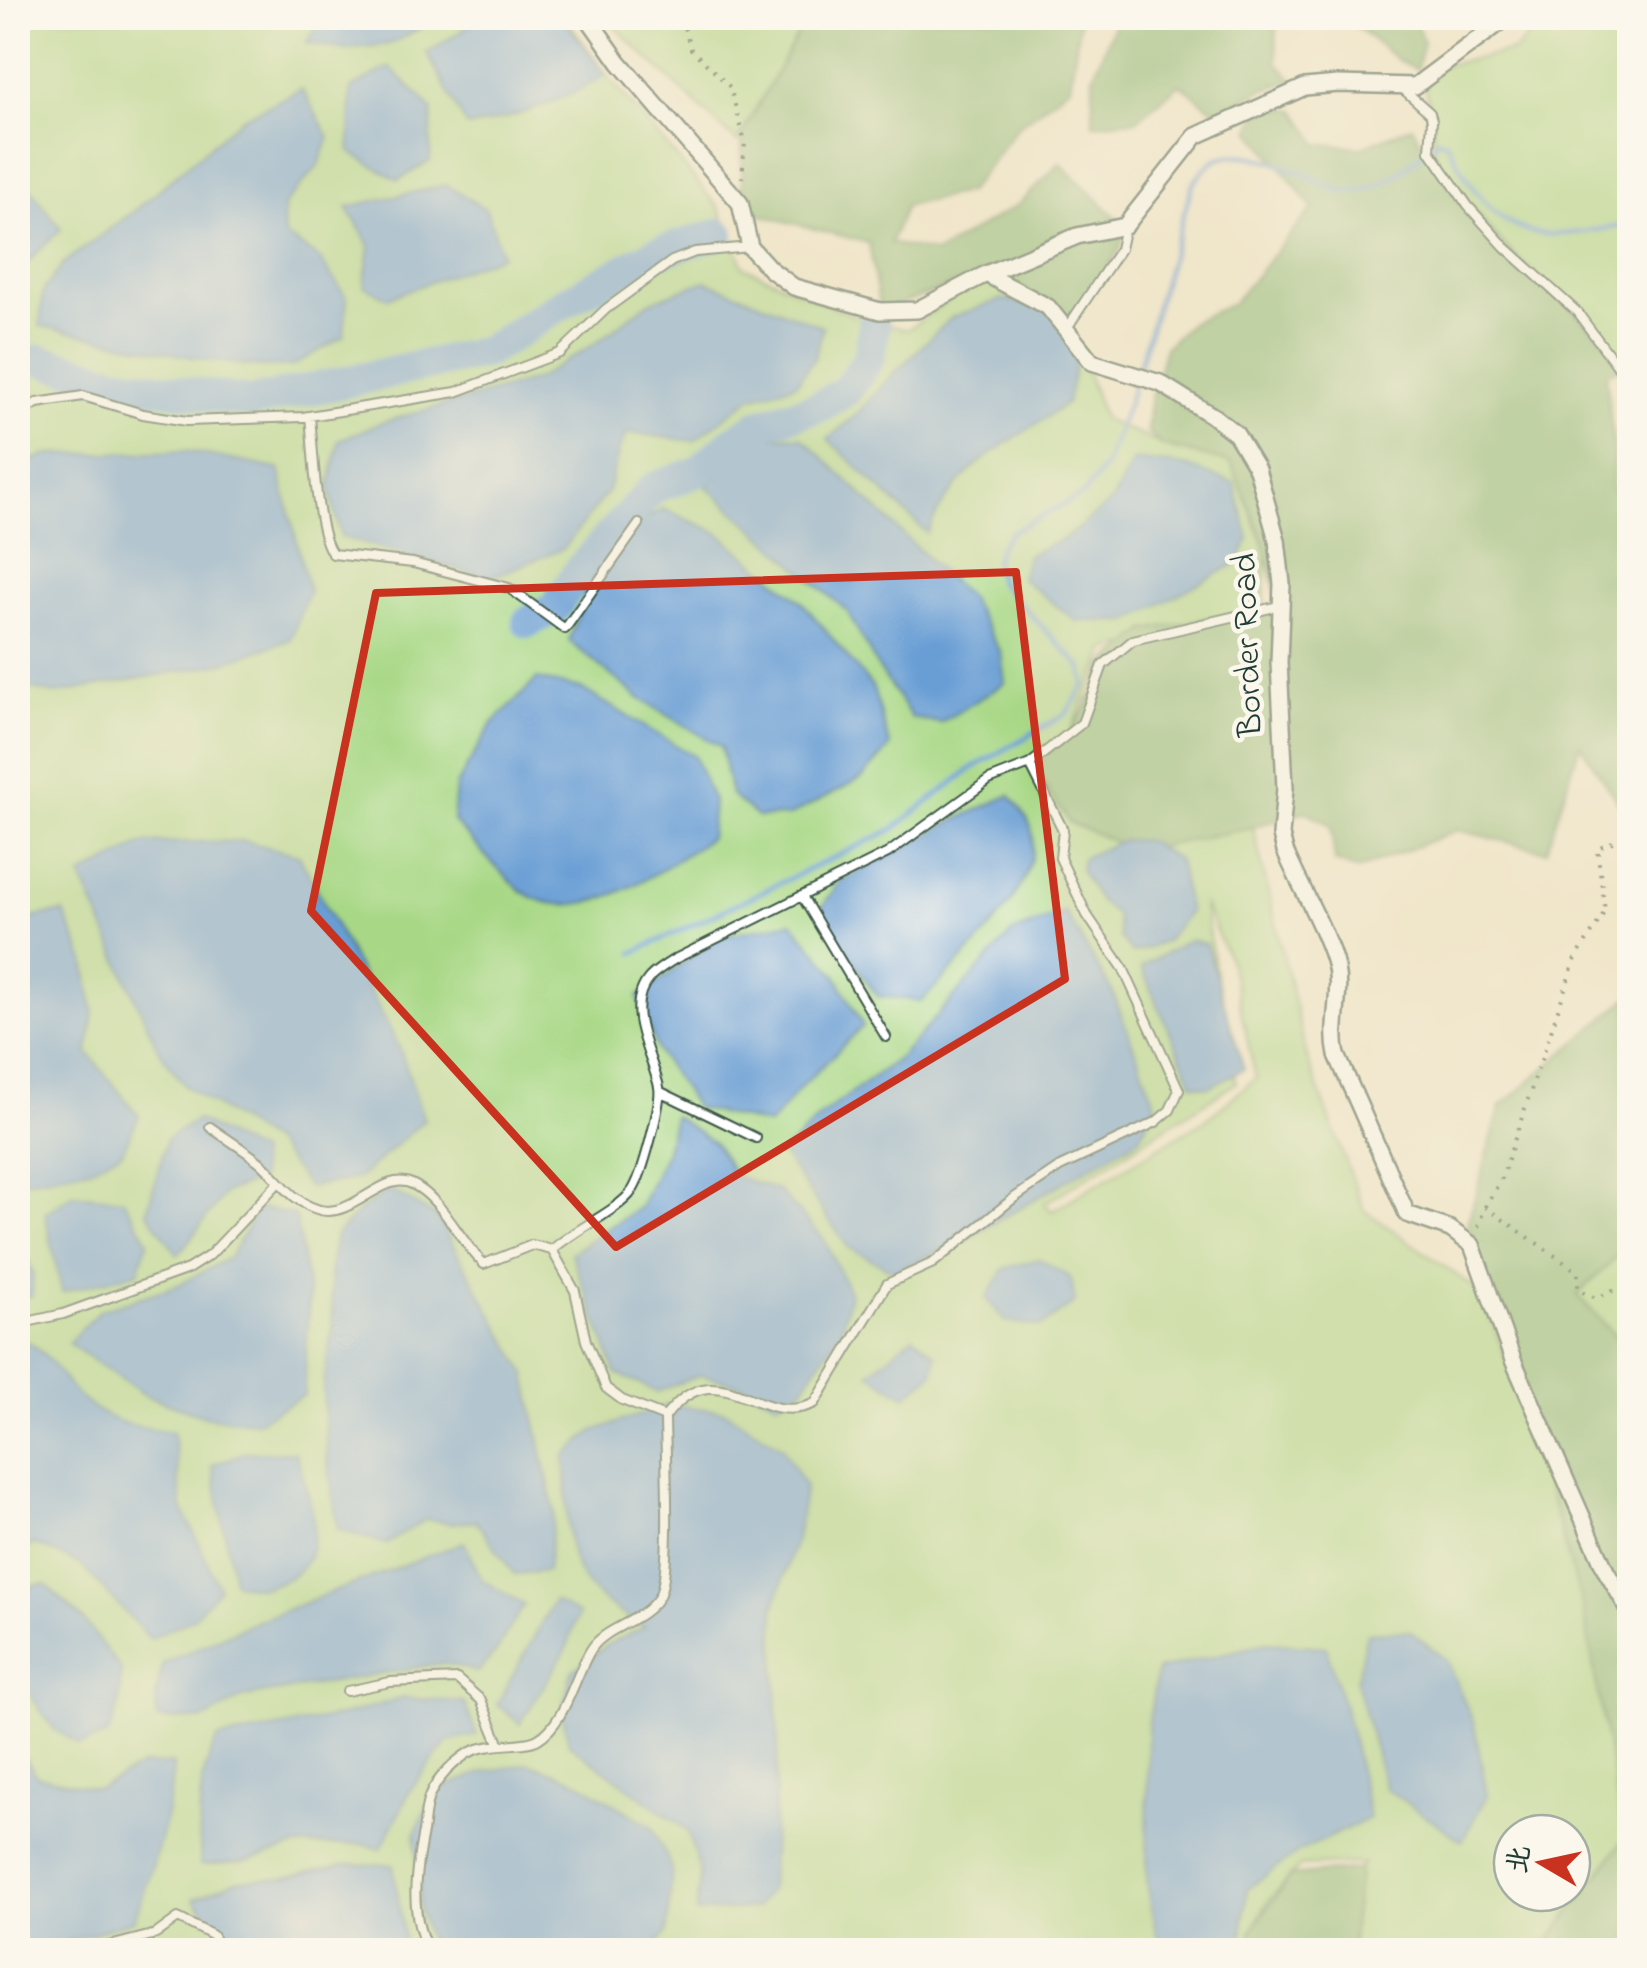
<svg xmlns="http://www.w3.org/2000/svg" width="1647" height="1968" viewBox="0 0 1647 1968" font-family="'Indie Flower','LXGW WenKai TC',sans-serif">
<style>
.green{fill:#a8d886;stroke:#648a5d;stroke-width:2.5;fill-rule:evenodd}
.forest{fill:#86b873;stroke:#527a54;stroke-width:2.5}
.water{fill:#699ed5;stroke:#446e84;stroke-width:2.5}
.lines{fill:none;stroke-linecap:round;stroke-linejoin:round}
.stream{stroke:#699ed5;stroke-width:5}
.river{stroke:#699ed5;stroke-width:32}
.service-casing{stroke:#3e564a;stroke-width:12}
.minor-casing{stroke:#3e564a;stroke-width:20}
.path{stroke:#3e564a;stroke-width:4;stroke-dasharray:2.5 8;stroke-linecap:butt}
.service{stroke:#fff;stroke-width:8}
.minor{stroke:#fff;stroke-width:15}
.marked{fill:none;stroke:#c8321e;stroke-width:8;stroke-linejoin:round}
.labels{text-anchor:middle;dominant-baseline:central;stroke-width:9;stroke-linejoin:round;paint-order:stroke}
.street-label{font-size:35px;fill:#1f3d34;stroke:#fbf7ec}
</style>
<rect width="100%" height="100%" fill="#fbf7ec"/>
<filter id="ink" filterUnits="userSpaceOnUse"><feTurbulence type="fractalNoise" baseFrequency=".01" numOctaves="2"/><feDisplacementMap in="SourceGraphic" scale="20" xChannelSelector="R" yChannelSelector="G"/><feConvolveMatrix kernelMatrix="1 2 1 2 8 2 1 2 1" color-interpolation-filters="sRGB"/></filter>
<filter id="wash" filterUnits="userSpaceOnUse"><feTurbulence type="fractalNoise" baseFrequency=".0048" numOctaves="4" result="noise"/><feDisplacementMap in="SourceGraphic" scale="40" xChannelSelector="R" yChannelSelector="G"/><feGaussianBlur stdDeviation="2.25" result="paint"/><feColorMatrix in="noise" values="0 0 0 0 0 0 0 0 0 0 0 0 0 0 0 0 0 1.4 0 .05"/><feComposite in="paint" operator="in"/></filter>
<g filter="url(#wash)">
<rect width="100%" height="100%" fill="#f0e6ca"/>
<path class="green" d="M18,18H566L607,75L719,208L744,267L856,317L907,330L986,274L1085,368L1104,420L1170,448L1231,462L1267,554L1263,608L1106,650L1068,737L1137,851L1253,827L1308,1061L1364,1210L1482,1293L1529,1422L1615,1715L1624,1839L1542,1950H1351L1359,1869L1363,1863L1300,1866C1276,1891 1250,1915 1253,1950H18ZM1203,902L1230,962L1256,1078L1207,1119L1051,1211L1045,1203L1236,1083ZM1512,1833H1572V1893H1512Z
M605,18H807L737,142Z
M1545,18H1629V382L1497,238L1435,160L1432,120L1422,70L1514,51Z
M1629,1245V1349L1577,1295Z"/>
<path class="forest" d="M807,18H1080L1070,86L1019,125L968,192L905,206L890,243L936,253L1019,204L1060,163L1125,226L1120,249L1073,319L991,272L880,311L869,243L742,210V134Z
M1117,18H1276L1277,63L1294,80L1263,90L1217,113L1180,84L1136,120L1093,124V76Z
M1346,18H1414L1423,41L1417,69L1399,61Z
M1261,106L1296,110L1318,144L1363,147L1412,126C1464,219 1552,290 1629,362L1606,375L1613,442V491L1629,494V798L1619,804L1580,744L1546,851L1457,830L1357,870L1335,861L1331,826L1306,811L1253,827L1137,851L1070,823L1030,764L1068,737L1094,693L1103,665L1146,630L1279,606L1264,542L1231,463L1162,445L1147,431L1150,402L1165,347L1190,323L1233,303L1313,208L1251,130Z
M1629,997V1245L1577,1295L1629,1351V1950H1525L1551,1939L1624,1839L1583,1607L1468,1222L1501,1106Z
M1359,1869L1351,1950H1253L1251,1931L1290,1876Z"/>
<path class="water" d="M324,18H440L390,44L346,49L306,43Z
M481,18H563L606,75C562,101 518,118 467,127L427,53Z
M390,67L432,109L430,161L398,180L350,152L351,88Z
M302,89L329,137L319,165L283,206L284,235L319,258L347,298L344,336L293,366L261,367L201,359L40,326L43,291L65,262L137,209L242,118Z
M18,172L61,229L18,272Z
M446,185L486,209L502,255L388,298L364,286L370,246L347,207Z
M705,281L823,327L815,357L796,384L751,397L694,441L628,433L620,447L608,491L563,549L489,578L341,537L329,488L339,440L380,423L535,380L596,343L649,302Z
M1002,299L1061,311L1076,361L1067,403C1007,447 959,461 927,533L828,439L855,416L894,373L952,317Z
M756,436L802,437L969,598L1001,653L1005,683L940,723L912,718L879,669L847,611L706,486Z
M186,451L279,469L309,591L290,640L219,664L55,694L18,686V465L46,455Z
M1133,460L1185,466L1234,483L1249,538L1239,562L1128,621H1076L1021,578L1028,555L1066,538L1112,501Z
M663,509L717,532L802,602L873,688L890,747L862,778L789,816L757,817L731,795L721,747L639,698L569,641L586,590L628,530Z
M537,679L582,689L694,756L713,801L710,838C663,869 582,930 525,893C506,881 472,840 453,821L456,786L492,724Z
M1010,795C1017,804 1028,817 1031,828C1047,886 959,961 922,1001L877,996L820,911L839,882L957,819Z
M1123,840L1147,841L1178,860L1189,912L1165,942L1132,953L1120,938L1116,915L1100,902L1080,870L1082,858Z
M244,841L299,855L400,1049L424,1120L359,1178L308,1187L274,1144L185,1086L158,1049L81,876L144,843Z
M64,912L85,961L94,1013L88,1053L139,1116L122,1152L90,1168L18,1182V920Z
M1065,912L1113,993L1156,1105L1139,1138L963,1241L894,1271L848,1247L782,1154L823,1114L899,1058L1012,933Z
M792,922L836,975L863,1026L801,1087L769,1125L696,1108L658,1052L638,997L720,936Z
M1189,940L1206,944L1244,1069L1208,1087L1193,1084L1141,967Z
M674,1116L714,1143L735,1176L779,1191L824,1239L850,1294L841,1330L803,1388L777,1402L742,1385L700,1375L657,1392L616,1373L571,1253L640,1207L666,1150Z
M197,1120L259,1153L260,1180L226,1192L178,1255L147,1212L167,1138Z
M389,1189L437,1217L526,1374L554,1510L547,1571L514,1574L476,1521L450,1523L427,1519L386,1544L338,1529L327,1457L323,1388L333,1326L330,1269L336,1235L360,1210Z
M74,1194L123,1199L148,1241L138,1272L62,1292L45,1213Z
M258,1208L295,1215L309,1297L304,1395L256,1422L208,1417L147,1396L68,1343L100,1310L176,1286L230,1257Z
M18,1236L33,1273L32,1295L18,1300Z
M1039,1259L1071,1278L1075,1303L1040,1327L1005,1321L986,1298L1005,1268Z
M913,1336L936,1354L933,1374L906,1396L869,1373Z
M18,1338C50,1347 60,1383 85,1402C114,1425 138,1427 173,1432L182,1507L219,1588L194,1617L150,1639L80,1564L34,1544L18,1553Z
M669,1405L724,1411L782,1447L805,1486L797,1534L774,1609L778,1745L770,1890L755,1908L696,1913L700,1873L687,1830L569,1744L562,1713L572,1671L608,1644L645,1627C554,1579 571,1548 565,1456L593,1431Z
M246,1452H295C307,1489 334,1557 286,1579C262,1590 259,1589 234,1582L212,1465Z
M464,1542L482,1580L524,1605L497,1650L478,1672L444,1663L244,1697L203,1720L157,1719L156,1696L163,1663L257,1621Z
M45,1584L83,1619L121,1670L119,1705L108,1735L80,1745L54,1729L18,1678V1587Z
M554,1601L578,1614L566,1650L520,1724L497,1704Z
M1410,1631L1446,1660L1474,1723L1487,1795L1462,1841L1385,1788L1356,1681L1367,1633Z
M1266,1643L1326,1647L1349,1724L1369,1818L1300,1851L1247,1889L1242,1938L1231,1950H1170L1156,1933L1147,1882L1148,1727L1157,1670Z
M403,1698L464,1702L477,1735L447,1742L411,1789L381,1849L363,1844L298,1846L242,1862L201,1865C198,1822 196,1778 218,1739L341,1716Z
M18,1747L37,1776L97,1789L143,1765L173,1764C171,1815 151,1873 134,1920L42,1950H18Z
M528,1763L575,1780L652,1827L672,1868L667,1932L652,1950H432L420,1913L415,1833L437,1790L480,1773Z
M347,1864L393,1865L406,1950H236L194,1899L238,1880L282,1878Z"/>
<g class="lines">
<path class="stream" d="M633,953L892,830L971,769L1066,714L1085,684L1082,668L999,582L995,562L999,547L1011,532L1084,494L1105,466L1129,400L1192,186C1200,175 1207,162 1220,158C1254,146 1310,178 1342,191C1382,195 1411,163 1439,139L1447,143C1468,182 1494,230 1544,234C1571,236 1603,228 1630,225"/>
<path class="river" d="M40,360L114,381L251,402L487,352L568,300L655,253L719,234
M528,622L555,608L580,569L653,488L698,472L733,441L761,424L818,407L846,391L869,358L874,325"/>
</g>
</g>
<g filter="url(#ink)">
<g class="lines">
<g class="service-casing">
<path id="service" d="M1402,88L1430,113L1432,120L1430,151L1468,206L1505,247L1577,312L1630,383
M1067,328L1120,249L1125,226
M18,415L37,403L83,396L143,414L187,421L303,417L456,392L560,353L606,309L672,261L695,252L750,247
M310,416C313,445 316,536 333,554L413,563L509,588L565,629L639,524
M803,898L886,1037
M661,1092L756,1138
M210,1127C227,1139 245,1150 261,1163C280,1180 293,1203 320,1210C354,1218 383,1170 412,1184C443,1199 459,1241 484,1264L532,1245L552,1250C573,1230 618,1211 632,1191C642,1177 662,1103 659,1087C652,1054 622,1008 650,977C657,970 667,964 675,959L888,853L989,780L1030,764L1082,723L1103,665L1133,640L1279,606
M552,1250L575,1291L586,1341L606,1388L622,1400L665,1417
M18,1324L63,1314L188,1269L210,1255L278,1183
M347,1691L390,1682L457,1679L481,1700L499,1743
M94,1950L156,1934L178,1918L212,1935L221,1950
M428,1950C409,1913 415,1872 423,1832C425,1820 425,1805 430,1795C437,1779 451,1765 465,1755C488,1740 523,1748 538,1739C566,1723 575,1673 592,1648C606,1627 642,1622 658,1598C673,1575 665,1451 665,1417C719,1346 758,1431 815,1403L887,1284L933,1263L1014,1198L1060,1167L1156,1122L1170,1110L1179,1090L1123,968L1087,915L1060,858L1063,830L1030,764"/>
</g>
<g class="minor-casing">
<path id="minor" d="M588,18L619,62L740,203L750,247L770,269L794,287L880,311L917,310L986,274L1048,307L1092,362L1160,383L1213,416L1236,434L1257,469L1277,540L1282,584L1279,662L1285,788L1281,835L1285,851C1298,882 1330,938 1336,968C1342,997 1330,1026 1337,1055L1407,1214L1450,1229L1472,1245L1513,1360L1606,1571L1630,1612
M986,274L1077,236L1125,226L1196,136L1305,87L1338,84L1415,86L1506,18"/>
</g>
<path class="path" d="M681,18L691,49L730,87L745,142L742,178
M1485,1207L1501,1180L1574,962L1605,911L1597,848L1630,835
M1478,1227L1485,1207L1578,1272V1290L1596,1298L1613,1291L1630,1297"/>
<use href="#service" class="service"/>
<use href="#minor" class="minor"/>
</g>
</g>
<path d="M0 0H1647V1968H0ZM1016,572L1065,979L616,1247L311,911L376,593Z" fill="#f0e6ca" fill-opacity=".55" fill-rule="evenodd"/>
<path class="marked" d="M1016,572L1065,979L616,1247L311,911L376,593Z"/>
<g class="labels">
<g class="street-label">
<text transform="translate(1249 645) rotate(-92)">Border Road</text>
</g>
</g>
<rect width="1647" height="1968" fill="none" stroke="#fbf7ec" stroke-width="60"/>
<g transform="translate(1542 1863) rotate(279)"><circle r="48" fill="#fbf7ec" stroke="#a3ada2" stroke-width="2.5"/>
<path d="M0-8L18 38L0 25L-18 38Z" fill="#c8321e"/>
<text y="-15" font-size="28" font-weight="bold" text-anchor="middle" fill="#1f3d34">北</text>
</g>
</svg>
